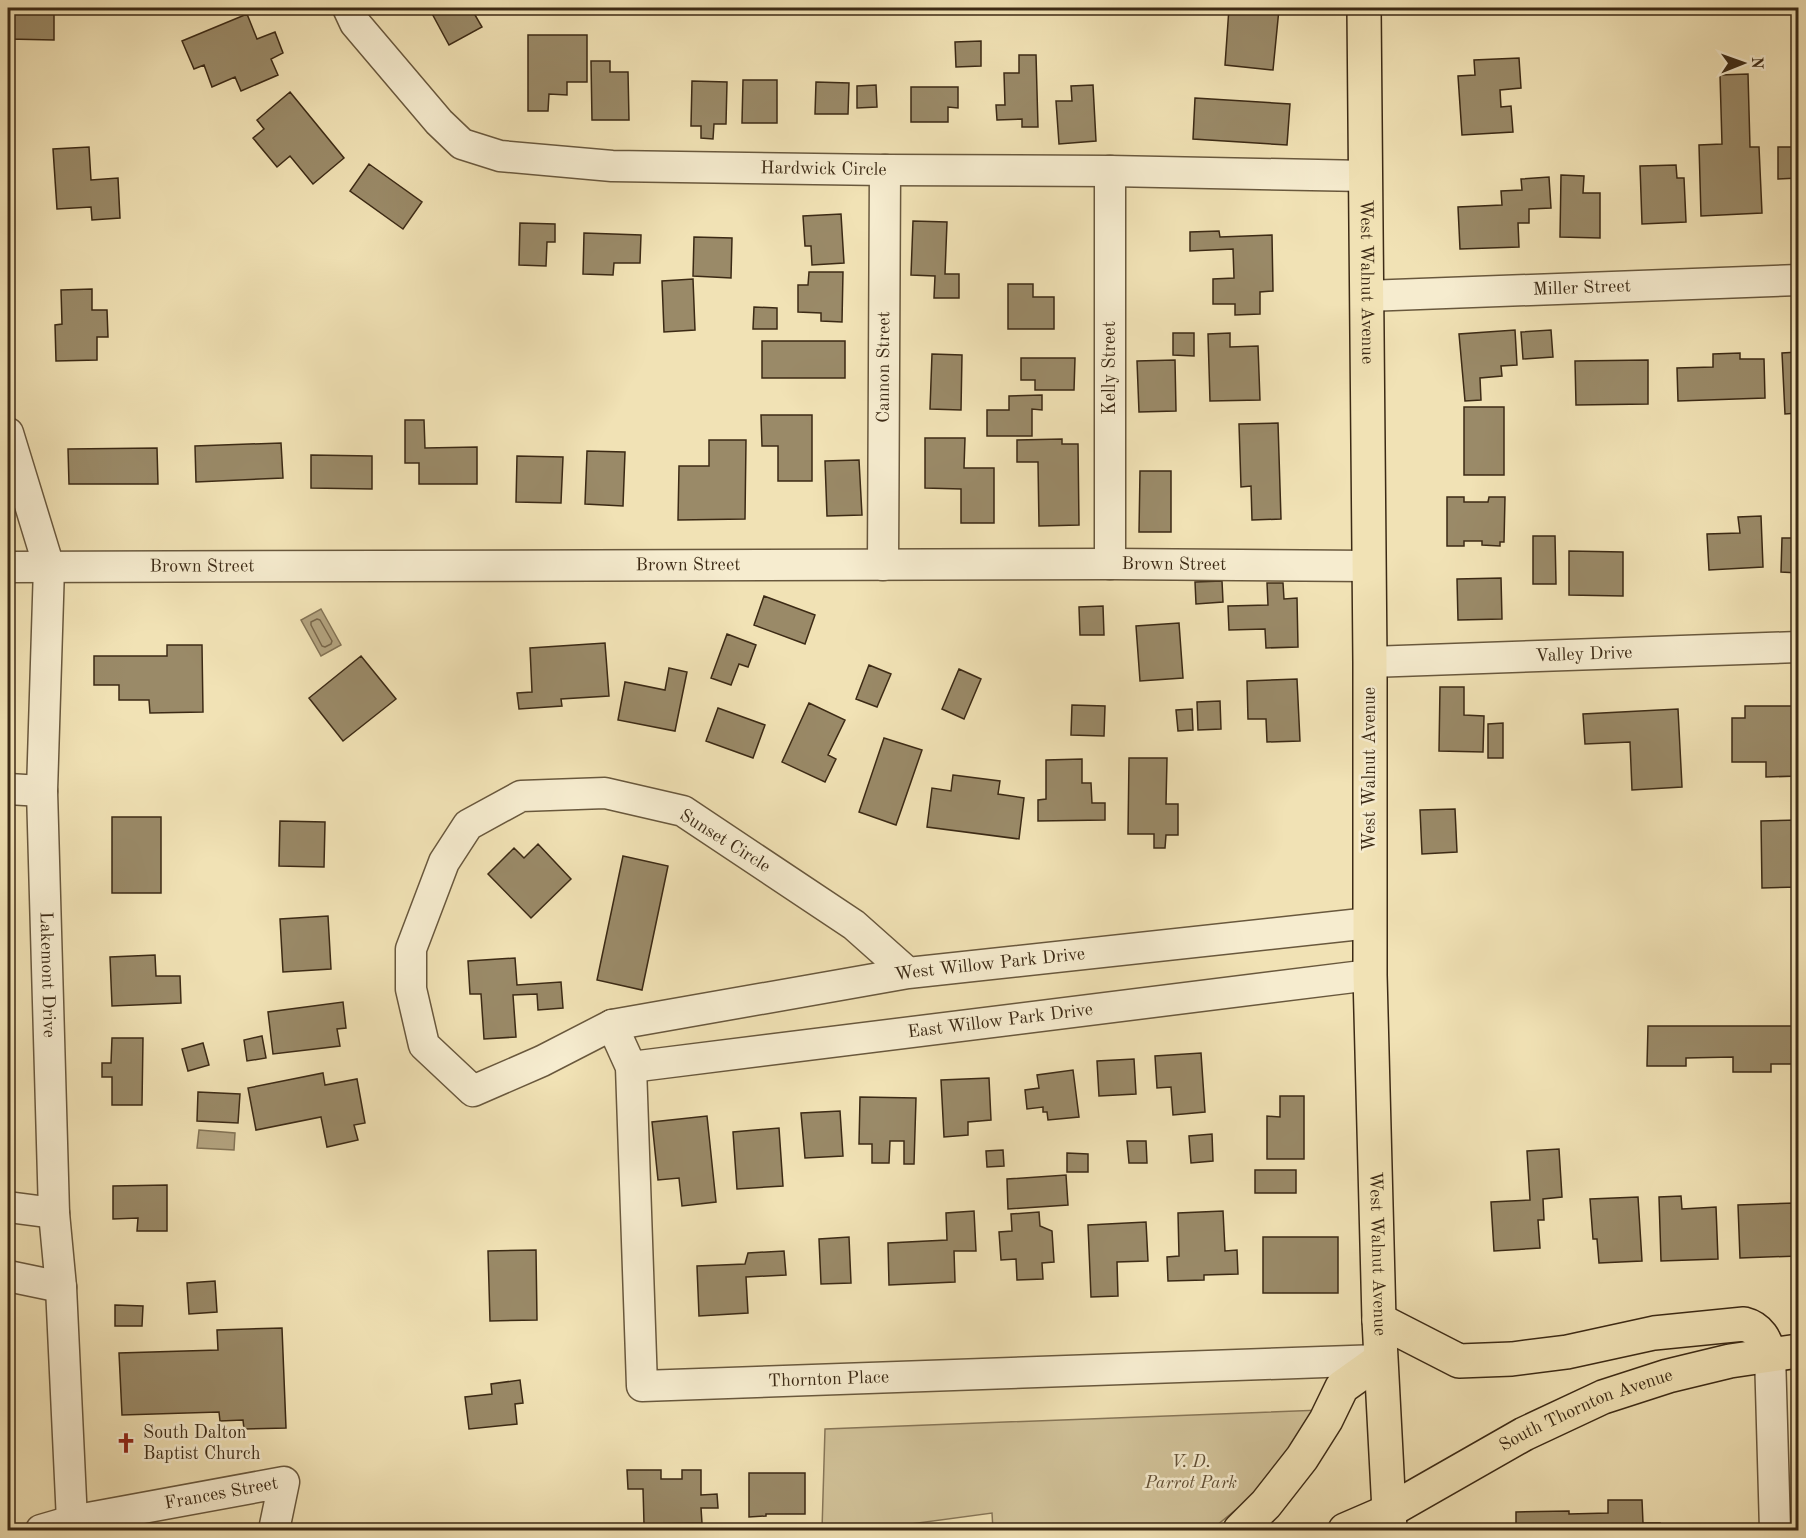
<svg xmlns="http://www.w3.org/2000/svg" width="1806" height="1538" viewBox="0 0 1806 1538" font-family="'Old Standard TT',serif">
<style>
.green{fill:#d2c39a;stroke:#877658;stroke-width:1.5}
.water{fill:#b3a37f;stroke:#837355;stroke-width:1.5}
.lines{fill:none;stroke-linecap:round;stroke-linejoin:round}
.shore{stroke:#78664a;stroke-width:1.5}
.building{fill:#9a8a68;stroke:#3c2a15;stroke-width:1.5}
.minor-casing{stroke:#69583d;stroke-width:33}
.major-casing{stroke:#3c2a15;stroke-width:36}
.minor{stroke:#f6eccf;stroke-width:30}
.major{stroke:#f1e2b5;stroke-width:33}
.labels{text-anchor:middle;dominant-baseline:central;stroke-width:5;stroke-linejoin:round;paint-order:stroke}
.street-label{font-size:18px;fill:#3c2a15;stroke:#f6eccf}
.poi-label{font-size:18px;fill:#3c2a15;stroke:#f6eccf;text-anchor:start}
.park-label{font-size:18px;font-style:italic;fill:#625036;stroke:#f6eccf}
</style>
<rect width="100%" height="100%" fill="#f1e2b5"/>
<filter id="stains"><feTurbulence type="fractalNoise" baseFrequency=".00333" numOctaves="4"/><feColorMatrix values="0 0 0 0 .2 0 0 0 0 .09 0 0 0 0 .02 0 0 0 .5 -.17"/></filter>
<radialGradient id="worn" r=".72"><stop offset=".6" stop-color="#630" stop-opacity="0"/><stop offset="1" stop-color="#630" stop-opacity=".3"/></radialGradient>
<path class="green" d="M1321,1410L1265,1486L1211,1530H993L992,1513L866,1530H822L825,1429Z"/>
<path class="water" d="M321,609L341,645L321,656L301,620Z
M199,1130L235,1133L234,1150L197,1148Z"/>
<g class="lines">
<path class="shore" d="M317,619L320,620L332,641L331,644L325,647L322,646L311,625V622Z"/>
</g>
<path class="building" d="M8,8H19V12L54,13V40L8,39Z
M429,8H471L482,27L449,45Z
M1229,8L1279,9L1273,70L1225,65Z
M247,14L257,39L275,32L283,53L271,59L278,75L241,91L235,77L212,87L204,65L194,69L182,41Z
M528,35H587V82H567V95L549,94L548,111H528Z
M981,41V66L956,67L955,42Z
M1019,55H1036L1038,127H1022V119L997,120L996,105H1005L1004,73H1019Z
M1519,58L1521,88L1500,90L1501,107L1511,106L1513,132L1462,135L1458,76L1475,75L1474,60Z
M591,61H610V72H628L629,120H592Z
M1748,74L1750,147H1759L1762,213L1701,216L1699,145L1722,144L1720,75Z
M743,80H777V123H742Z
M692,81L727,82L726,124H714L713,139L701,138V126H691Z
M816,82L849,83L848,114H815Z
M876,85L877,107L857,108V86Z
M1093,85L1096,141L1059,144L1056,101H1072L1071,86Z
M911,87H958V108L948,107V122H911Z
M290,92L344,158L313,184L290,156L277,167L253,138L264,129L257,120Z
M1195,98L1290,104L1287,145L1193,139Z
M89,147L91,180L118,178L120,218L92,220L91,207L57,209L53,149Z
M1778,147H1798V178L1778,179Z
M369,164L422,202L403,229L350,191Z
M1676,165L1677,178H1684L1686,222L1642,224L1640,166Z
M1561,175L1584,176L1583,193H1600V238L1560,237Z
M1549,177L1551,208L1529,209V223H1518L1519,247L1460,249L1458,207L1502,205L1501,191L1522,190L1521,179Z
M841,214L844,263L812,265L811,246H805L803,216Z
M913,221L947,222L945,274H959V298H934L935,276L911,275Z
M520,223L555,224V242H547L546,266L519,265Z
M1219,231L1220,237L1272,235L1273,291L1260,292V314L1235,315V304H1213V279L1234,278L1233,249L1190,251V232Z
M584,233L641,235L640,263H614L613,275L583,274Z
M694,237L732,238L731,278L693,276Z
M809,272H843L842,322L821,321V313L798,312V285H808Z
M693,279L695,330L664,332L662,281Z
M1008,284H1033V297H1054V329H1008Z
M92,289V310H107L108,337H97V360L56,361L55,325L62,324L61,290Z
M754,307L777,308V329H753Z
M1515,330L1517,365L1501,366L1502,376L1480,378L1481,400L1465,401L1459,334Z
M1551,330L1553,357L1523,359L1521,332Z
M1173,333H1194V356L1173,355Z
M1230,333V347L1258,346L1260,400L1210,401L1208,334Z
M762,341H845V378H762Z
M1798,352V413L1785,414L1782,353Z
M1740,353V359H1764L1765,398L1678,401L1677,368L1713,367V354Z
M932,354L962,355L961,410L930,409Z
M1021,358H1075L1074,390H1035V380H1021Z
M1175,360L1176,411L1139,412L1137,361Z
M1648,360V404L1576,405L1575,361Z
M1042,395V410L1032,409V436H987V410H1009V396Z
M1464,407H1504V475H1464Z
M761,415H812V481H778V446H762Z
M405,420H424L425,448L477,447V484H419V463H405Z
M1278,423L1281,519L1252,520L1251,486L1241,487L1239,424Z
M925,438H965L964,468H994V523H961V489L925,488Z
M1062,439V444H1078L1079,525L1039,526L1038,462H1017V440Z
M709,440H746L745,519L678,520L679,466H709Z
M281,443L283,478L196,482L195,446Z
M157,448L158,484H69L68,449Z
M587,451L625,452L623,506L585,504Z
M311,455L372,456V489L311,488Z
M517,456L563,457L561,503L516,502Z
M859,460L862,515L827,516L825,461Z
M1140,471H1171V532H1139Z
M1447,497H1464V502H1488L1489,497H1505L1504,542H1500V546L1482,545V541H1464V546H1447Z
M1761,516L1763,567L1709,570L1707,534L1740,533L1738,517Z
M1533,536H1555L1556,584H1533Z
M1782,538H1798V573L1781,572Z
M1569,551L1623,552V596L1569,595Z
M1501,578L1502,619L1458,620L1457,579Z
M1222,581L1223,602L1196,604L1195,582Z
M1267,583H1283L1284,599L1297,598L1298,647L1266,648L1265,629L1229,630L1228,606L1268,605Z
M764,596L815,615L805,644L754,625Z
M1103,606L1104,635H1080L1079,607Z
M1179,623L1183,678L1140,681L1136,626Z
M727,634L756,645L748,667L739,664L731,685L711,678Z
M605,643L609,696L561,699L562,706L519,709L517,693L532,692L530,648Z
M167,645H202L203,712L150,713L149,700H119V685H94V656H167Z
M361,656L396,699L343,741L309,698Z
M869,665L891,674L877,707L856,699Z
M669,668L687,672L675,731L618,720L625,682L665,690Z
M959,669L981,679L964,719L942,709Z
M1297,679L1300,741L1267,742L1266,719H1248L1247,681Z
M1440,687H1464V715L1484,716L1483,752L1439,751Z
M1220,701L1221,729L1198,730L1197,702Z
M809,703L845,720L828,755L836,759L825,782L782,762Z
M1072,705L1105,706L1104,736L1071,735Z
M1745,706H1798V776L1766,777V762H1732V718H1745Z
M718,708L765,725L753,758L706,741Z
M1192,709L1193,730L1178,731L1176,710Z
M1678,709L1682,787L1632,790L1630,742L1585,744L1583,714Z
M1503,723V758H1488V724Z
M884,738L922,750L896,825L859,812Z
M1129,758H1167L1166,804H1178V835H1166L1165,848H1154V834H1128Z
M1082,759V783H1091L1092,803H1105V820L1038,821V800L1046,799V760Z
M953,775L1000,781L998,794L1024,798L1019,839L927,827L932,788L951,791Z
M1455,809L1457,852L1422,854L1420,810Z
M112,817H161V893H112Z
M1798,820V887L1762,888L1761,821Z
M280,821L325,822L324,867L279,866Z
M538,844L571,879L531,918L488,874L514,848L524,858Z
M623,856L668,866L642,990L597,980Z
M328,916L331,969L283,972L280,919Z
M155,955L156,976H180L181,1003L112,1006L110,957Z
M515,958L517,985L561,982L563,1008L538,1010L537,994L513,995L516,1037L484,1039L481,994H470L468,961Z
M343,1002L346,1028L337,1029L340,1046L273,1054L268,1012Z
M8,1006H11L12,1062H8Z
M1648,1026H1798V1064H1771V1072H1733V1057L1686,1058V1066H1647Z
M262,1036L266,1058L247,1061L244,1040Z
M112,1038H143L142,1105H112V1077H102V1063H111Z
M203,1043L209,1065L188,1071L182,1049Z
M1201,1053L1205,1112L1173,1115L1171,1087L1157,1088L1155,1056Z
M1134,1059L1136,1094L1099,1096L1097,1061Z
M1073,1070L1079,1117L1048,1120L1047,1112H1043V1107L1027,1109L1025,1090L1039,1088L1037,1075Z
M323,1073L325,1085L357,1079L365,1123L354,1125L358,1140L327,1147L321,1117L256,1130L248,1088Z
M989,1078L991,1120L968,1122V1135L944,1137L941,1080Z
M198,1092L240,1094L238,1123L197,1121Z
M1280,1096H1304V1159H1267V1116L1280,1117Z
M860,1097L916,1098L914,1164H904V1141H890L889,1163H872V1144H859Z
M840,1111L843,1156L805,1158L801,1113Z
M707,1116L716,1202L682,1206L679,1178L658,1180L652,1122Z
M779,1128L783,1186L737,1189L733,1132Z
M1212,1134L1213,1161L1191,1163L1189,1136Z
M1127,1141H1146L1147,1163H1129Z
M1559,1149L1562,1197L1543,1199L1544,1220H1538L1540,1248L1494,1251L1491,1202L1530,1200L1527,1151Z
M1003,1150L1004,1166L987,1167L986,1151Z
M1067,1153L1088,1154V1172H1067Z
M1255,1170H1296V1193H1255Z
M1066,1175L1068,1205L1008,1209L1007,1179Z
M167,1185V1231H137L138,1218L113,1219V1186Z
M1681,1196L1682,1209L1716,1207L1718,1259L1661,1261L1659,1197Z
M1638,1197L1642,1261L1599,1263L1597,1239H1593L1590,1199Z
M1796,1203L1798,1256L1740,1258L1738,1205Z
M974,1211L976,1251H954L955,1282L889,1285L888,1243L947,1240L946,1213Z
M1223,1211L1225,1251L1237,1250L1238,1274L1204,1275V1280L1168,1281L1167,1257L1179,1256L1178,1213Z
M1039,1212L1040,1226L1052,1231L1054,1262L1042,1263L1043,1279L1017,1280L1016,1259L1001,1260L999,1232L1012,1231L1011,1214Z
M1146,1222L1148,1261L1117,1262L1118,1296L1091,1297L1088,1225Z
M849,1237L851,1283L821,1284L819,1239Z
M1263,1237H1338V1293H1263Z
M536,1250L537,1320L490,1321L488,1251Z
M784,1251L786,1275L746,1277L748,1313L699,1316L697,1266L745,1264L748,1253Z
M215,1281L217,1312L189,1314L187,1283Z
M115,1305L143,1306L142,1326H115Z
M282,1328L286,1428L244,1429L243,1420L220,1421L219,1412L122,1415L119,1353L218,1350L217,1330Z
M520,1380L523,1403L515,1404L517,1424L469,1429L465,1397L492,1394L491,1384Z
M627,1470H661V1479H682V1470H701V1495L717,1494L718,1508H701L702,1523L644,1524L643,1489H628Z
M749,1473H805V1514H766V1516L749,1517Z
M1608,1500H1642L1643,1523H1660V1530H1516V1512L1569,1511V1514L1608,1513Z
M1798,1509V1530H1792V1510Z
M299,1524H348V1530H299Z
M231,1525V1530H187L186,1527Z"/>
<g class="lines">
<g class="minor-casing">
<g id="minor">
<path id="s1" d="M348,8L355,23L439,122L462,144L500,156L612,166L885,170L1110,171L1366,176"/>
<path d="M1110,171V564"/>
<path id="s2" d="M1366,296L1798,280"/>
<path id="s3" d="M8,433L49,567L42,791L54,1213L61,1287L72,1521"/>
<path id="s4" d="M883,565L885,170"/>
<path id="s5" d="M8,567L1110,564L1369,566"/>
<path id="s6" d="M1370,662L1798,647"/>
<path d="M8,789L42,791"/>
<path id="s7" d="M908,973L854,925L683,811L605,793L521,796L468,825L444,862L411,949V989L424,1045L473,1091L542,1061L612,1025L908,973L1370,923"/>
<path id="s8" d="M612,1025L631,1067L642,1386L1380,1360"/>
<path id="s9" d="M631,1067L1370,975"/>
<path d="M8,1207L54,1213"/>
<path d="M8,1276L61,1287"/>
<path d="M1770,1354L1775,1530"/>
<path id="s10" d="M41,1530L72,1521L284,1482L274,1530"/>
</g>
</g>
<g class="major-casing">
<g id="major">
<path id="s11" d="M1364,8L1370,662V975L1379,1320L1390,1530"/>
<path d="M1379,1320L1459,1361L1512,1359L1567,1352L1654,1333L1744,1324C1760,1328 1765,1340 1770,1354"/>
<path d="M1240,1530L1266,1504L1302,1458L1326,1420L1342,1387L1380,1360"/>
<path id="s12" d="M1345,1530L1389,1511L1524,1434L1603,1397L1668,1376L1730,1361L1798,1351"/>
</g>
</g>
<use href="#minor" class="minor"/>
<use href="#major" class="major"/>
</g>
<defs>
<g id="church-bare" transform="scale(1.62)"><path d="M-1.2-6h2.4v3.5h3.3v2.4h-3.3V6h-2.4V-.1h-3.3v-2.4h3.3Z" fill="#8f2418" stroke="#f6eccf" stroke-width="2.5" paint-order="stroke"/></g>
</defs>
<g fill-rule="evenodd">
<use href="#church-bare" x="126" y="1443"/>
</g>
<g class="labels">
<g class="street-label">
<text stroke="none"><textPath href="#s1" startOffset="542">Hardwick Circle</textPath></text>
<text stroke="none"><textPath href="#s11" startOffset="274">West Walnut Avenue</textPath></text>
<text stroke="none"><textPath href="#s2" startOffset="216">Miller Street</textPath></text>
<text stroke="none"><textPath href="#s4" startOffset="198">Cannon Street</textPath></text>
<text transform="translate(1110 368) rotate(-90)">Kelly Street</text>
<text stroke="none"><textPath href="#s5" startOffset="680">Brown Street</textPath></text>
<text stroke="none"><textPath href="#s5" startOffset="1166">Brown Street</textPath></text>
<text stroke="none"><textPath href="#s5" startOffset="194">Brown Street</textPath></text>
<text stroke="none"><textPath href="#s6" startOffset="214">Valley Drive</textPath></text>
<text transform="translate(1370 769) rotate(-90)">West Walnut Avenue</text>
<text transform="translate(725 841) rotate(32)">Sunset Circle</text>
<text stroke="none"><textPath href="#s7" startOffset="1341">West Willow Park Drive</textPath></text>
<text stroke="none"><textPath href="#s3" startOffset="548">Lakemont Drive</textPath></text>
<text stroke="none"><textPath href="#s9" startOffset="372">East Willow Park Drive</textPath></text>
<text stroke="none"><textPath href="#s11" startOffset="1246">West Walnut Avenue</textPath></text>
<text stroke="none"><textPath href="#s8" startOffset="552">Thornton Place</textPath></text>
<text stroke="none"><textPath href="#s12" startOffset="270">South Thornton Avenue</textPath></text>
<text stroke="none"><textPath href="#s10" startOffset="184">Frances Street</textPath></text>
</g>
<g class="poi-label">
<text x="143" y="1433">South Dalton<tspan x="143" dy="21">Baptist Church</tspan></text>
</g>
<g class="park-label">
<text x="1191" y="1462">V. D.<tspan x="1191" dy="21">Parrot Park</tspan></text>
</g>
</g>
<rect width="1806" height="1538" fill="none" stroke="#f1e2b5" stroke-width="30"/>
<rect x="9" y="9" width="1788" height="1520" fill="none" stroke="#3c2a15" stroke-width="3"/>
<rect x="15" y="15" width="1776" height="1508" fill="none" stroke="#3c2a15" stroke-width="1.5"/>
<g transform="translate(1743 63) rotate(89)" stroke="#f6eccf" stroke-width="4.5" paint-order="stroke">
<path d="M0-4.5L10 22L0 15L-10 22Z" fill="#3c2a15"/>
<text y="-9" font-size="16" font-weight="bold" text-anchor="middle" fill="#3c2a15">N</text>
</g>
<rect width="100%" height="100%" filter="url(#stains)"/>
<rect width="100%" height="100%" fill="url(#worn)"/>
</svg>
